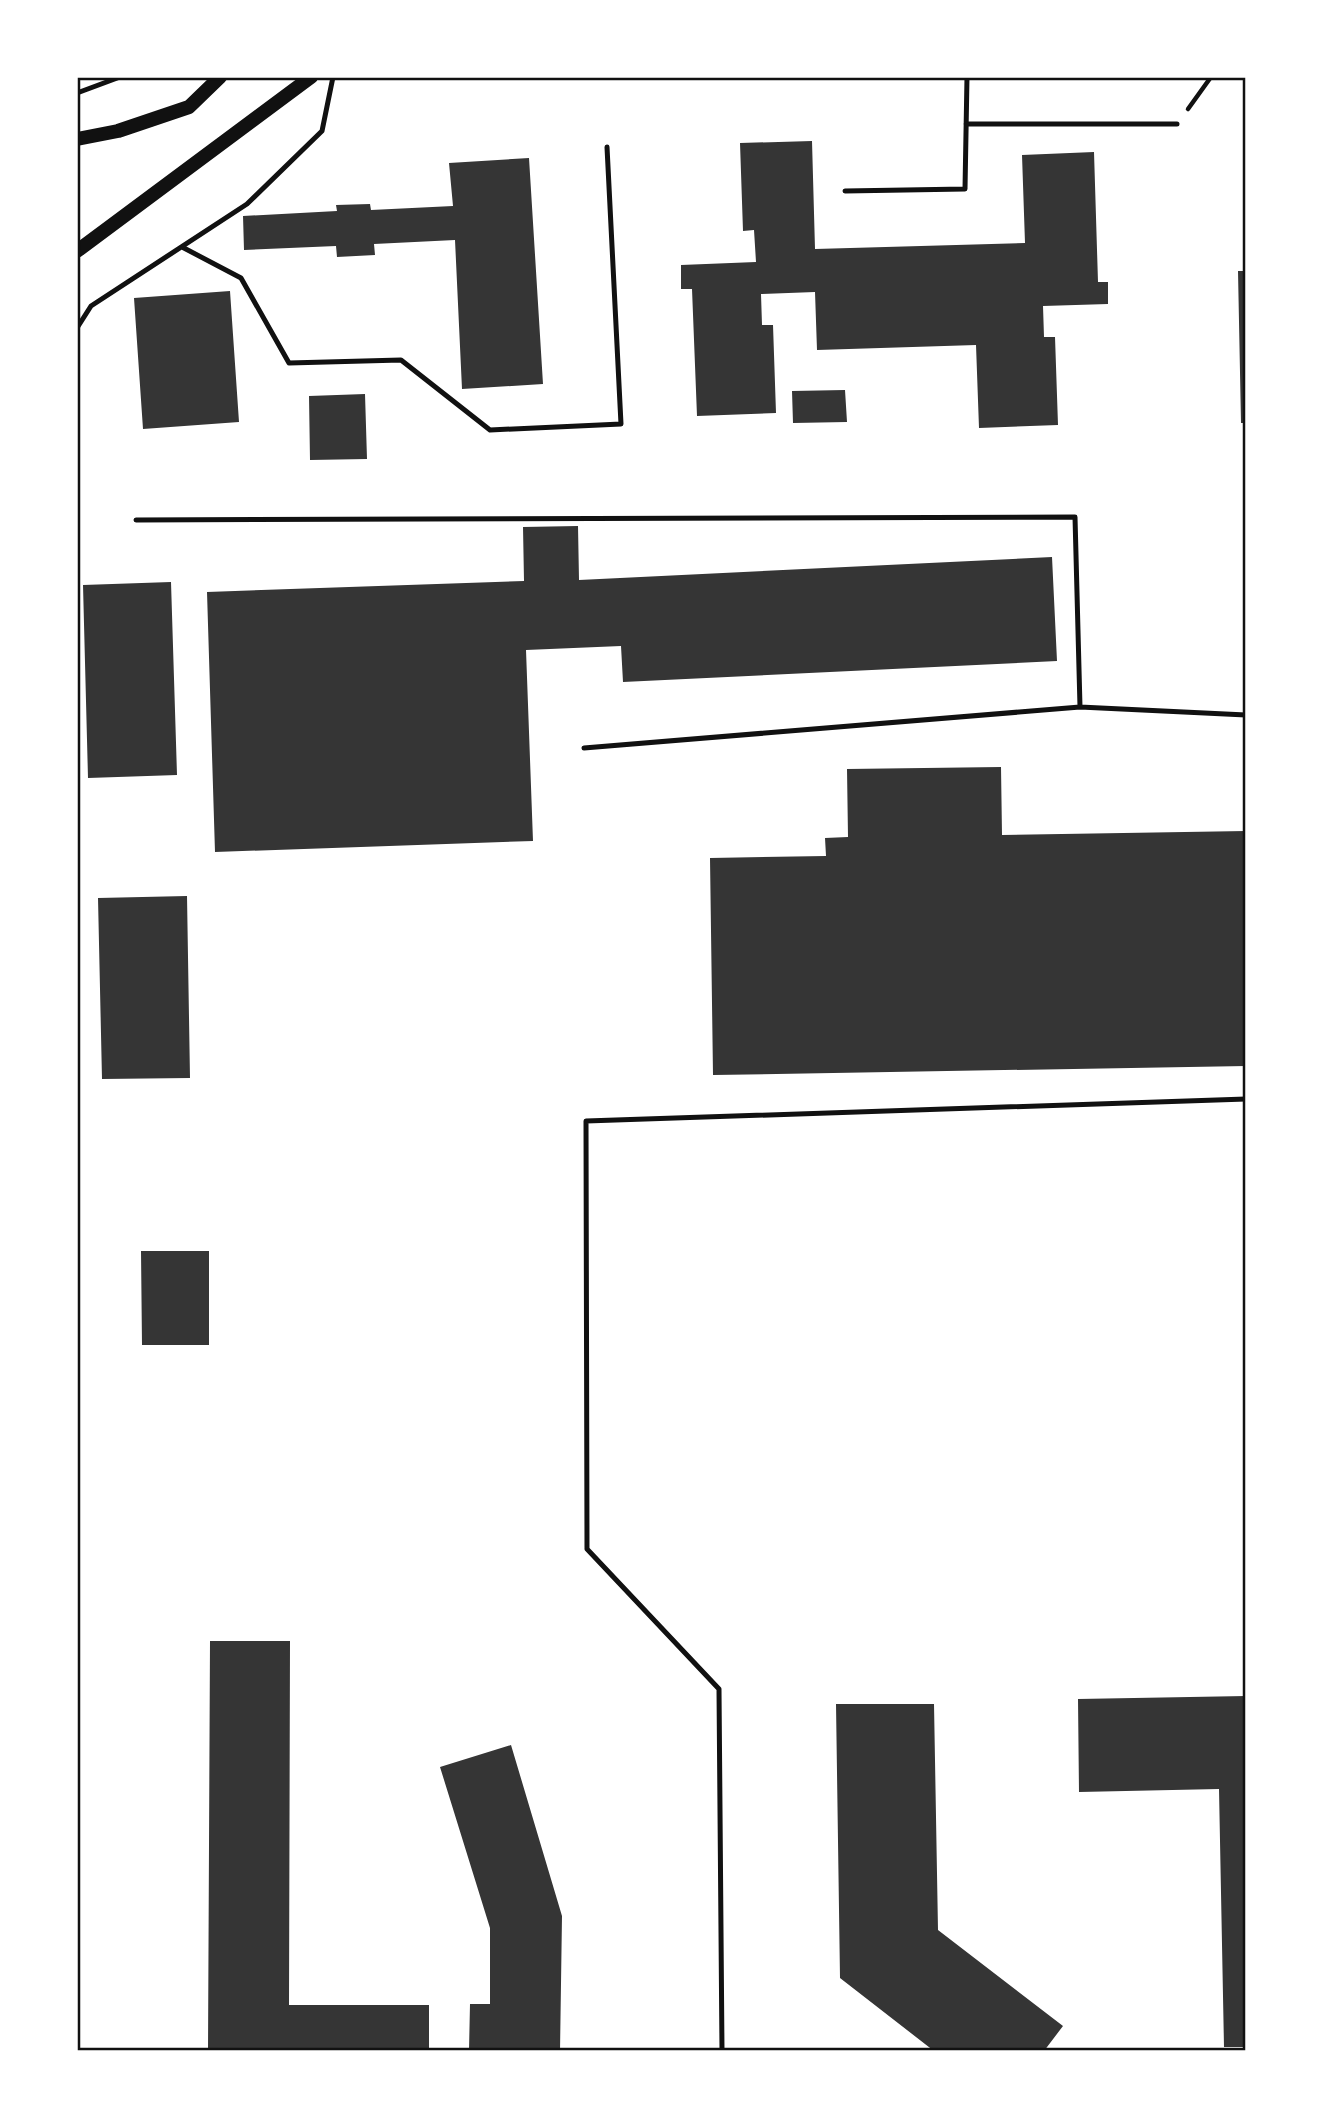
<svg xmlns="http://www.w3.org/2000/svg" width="1323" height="2128" viewBox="0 0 1323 2128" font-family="'Work Sans',sans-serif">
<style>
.building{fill:#353535}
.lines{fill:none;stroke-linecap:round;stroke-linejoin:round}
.path{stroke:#111;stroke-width:4.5}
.service{stroke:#111;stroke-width:5}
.secondary{stroke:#111;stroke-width:14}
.neatline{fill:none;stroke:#111;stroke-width:2.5}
</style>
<rect width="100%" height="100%" fill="#fff"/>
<path class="building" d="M812,141L815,249L1025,243L1022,155L1094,152L1098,282H1108V304L1043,306L1044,337H1055L1058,425L979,428L976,345L817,350L815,292L761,294L762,325H773L776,413L697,416L692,289H681V265L756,262L754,230L743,231L740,143Z
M529,158L543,384L462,389L455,240L374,244L375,255L337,257L336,246L244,250L243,216L337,211L336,205L370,204L371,210L453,206L449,163Z
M1238,271H1246V423H1241Z
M230,291L239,422L143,429L134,298Z
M845,390L847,422L793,423L792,391Z
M365,394L367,459L310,460L309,396Z
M578,526L579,580L1052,557L1057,661L623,682L621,646L526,650L533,841L215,852L207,592L524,581L523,527Z
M171,582L177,775L88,778L83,585Z
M1001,767L1002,835L1246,831V1066L713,1075L710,858L826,856L825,838L848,837L847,769Z
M187,896L190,1078L102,1079L98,898Z
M141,1251H209V1345H142Z
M210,1641H290L289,2005H429V2051H208Z
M1246,1696V2047H1224L1219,1789L1079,1792L1078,1699Z
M836,1704H934L938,1930L1063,2026L1044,2051H934L840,1978Z
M511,1745L562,1916L560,2051H469L470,2004H490V1928L440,1767Z"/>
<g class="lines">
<path class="path" d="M1188,109L1211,77"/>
<path class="service" d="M77,93L120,77
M966,124H1177
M845,191L965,189L967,77
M182,247L241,278L289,363L401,360L490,430L621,424L607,147
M77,328L91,306L247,204L322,131L333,77
M136,520L1075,517L1080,707
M584,748L1080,707L1246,715
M722,2051L719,1689L587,1549L586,1121L1246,1099"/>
<path class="secondary" d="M77,139L118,131L189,107L220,77
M77,251L311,77"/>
</g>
<rect width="1323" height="2128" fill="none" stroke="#ffffff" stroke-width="158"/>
<rect x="79" y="79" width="1165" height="1970" class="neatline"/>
</svg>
